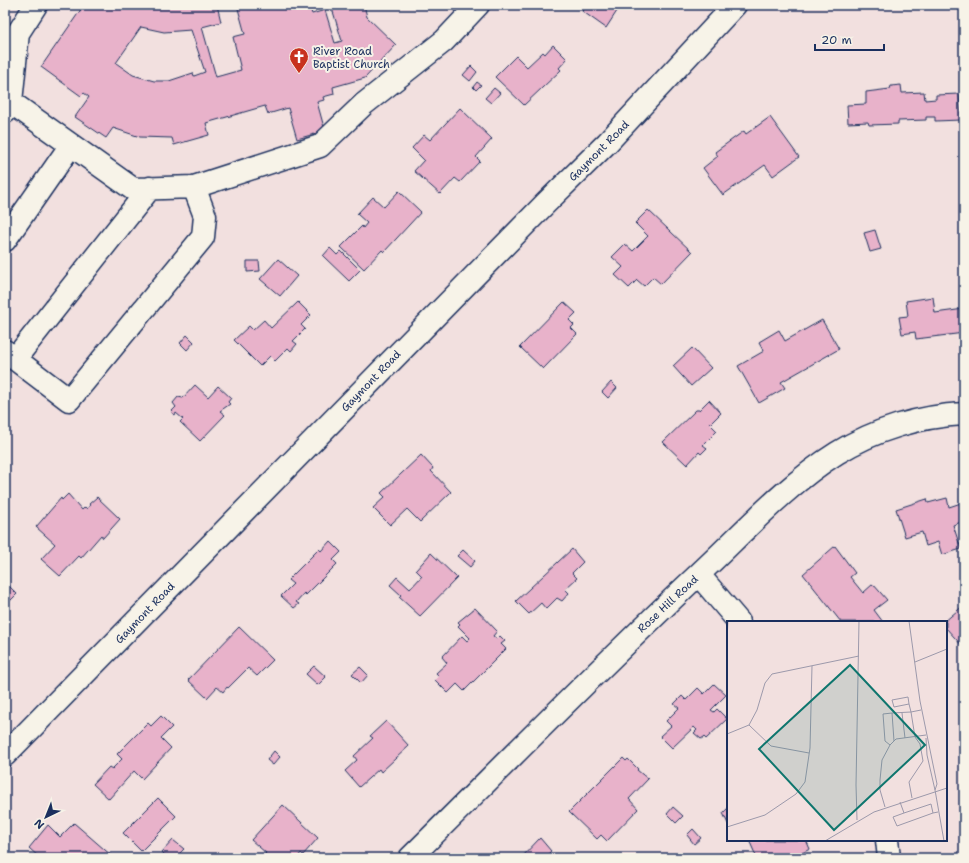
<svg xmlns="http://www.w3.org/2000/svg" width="969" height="863" viewBox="0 0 969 863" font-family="'Shantell Sans',sans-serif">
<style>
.building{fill:#e8b2ca;stroke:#1b2f5e;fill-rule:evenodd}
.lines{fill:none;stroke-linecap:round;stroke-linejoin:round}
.minor-casing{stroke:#1b2f5e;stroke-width:25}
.minor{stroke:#f7f3e8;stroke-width:22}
.labels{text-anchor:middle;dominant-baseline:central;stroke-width:4;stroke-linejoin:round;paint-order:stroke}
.poi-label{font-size:11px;fill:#1b2f5e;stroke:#f7f3e8;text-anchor:start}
.street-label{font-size:11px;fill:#1b2f5e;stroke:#f7f3e8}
.inset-road{fill:none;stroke:#9c99ab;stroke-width:1}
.view{fill:#0f766e;fill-opacity:0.15;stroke:#0f766e;stroke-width:2}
.inset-edge{fill:none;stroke:#1b2f5e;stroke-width:2}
</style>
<rect width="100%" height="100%" fill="#f2e0df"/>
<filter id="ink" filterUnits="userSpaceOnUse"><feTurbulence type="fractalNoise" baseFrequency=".025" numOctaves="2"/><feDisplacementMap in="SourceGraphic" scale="8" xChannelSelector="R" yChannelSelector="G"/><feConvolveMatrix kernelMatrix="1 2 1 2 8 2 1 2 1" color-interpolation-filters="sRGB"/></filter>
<g filter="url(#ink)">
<path class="building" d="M84,5H217L221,22L202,27L216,77L241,70L233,37L245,34L237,5H309L312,14L325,10L335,43L342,41L331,5H364L367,17L396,45L365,78L333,87L334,94L323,97L324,100L317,102L325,131L297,139L288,108L268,114L265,106L206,123L209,135L174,145L172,138L140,137L113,128L106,138L75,117L89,97L84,93L81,96L41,67ZM141,27L164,32L191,30L205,72L194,76L193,73L169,81H154L133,75L116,63Z
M582,5H627L624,10L619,8L606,28L582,11L584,9L580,7Z
M553,45L567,59L559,68L561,70L524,105L495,77L516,56L527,67L543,52L545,54Z
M471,66L477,72L470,81L463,75Z
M477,82L481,85L476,90L473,87Z
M901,85L902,93L924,92L925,100L936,99V95L959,94L961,120L935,121V117H926V120L898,121V124L869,125L868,122L848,123L847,105L866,104V92L890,89L891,86Z
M494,88L500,93L491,103L485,98Z
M460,108L492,139L476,157L480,161L460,182L455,178L440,194L414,171L424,160L412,148L424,135L430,140Z
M770,117L799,157L773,176L765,165L723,195L703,168L718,156L715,152L744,131L746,134Z
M399,191L421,212L384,252L382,250L364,269L341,247L362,226L363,228L367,223L357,214L373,197L384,207Z
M648,210L692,252L661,284L653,277L644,286L637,280L629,288L615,275L623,267L612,257L625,244L633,251L648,236L635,223Z
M875,230L881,249L870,252L864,233Z
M330,248L337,255L341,251L360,270L349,281L323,256Z
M278,259L297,276L280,296L260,279Z
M247,261H259L260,271L247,272Z
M933,297L935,313L964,309V333L916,339L915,332L902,334L899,317L908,316L906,301Z
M298,302L311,315L301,325L305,329L293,341L297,344L291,351L288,348L275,361L270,356L260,366L234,340L249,326L253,330L264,320L271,328Z
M564,302L576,313L569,320L574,325L571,328L577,334L543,369L520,347Z
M822,320L839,349L781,382L785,388L759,403L738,366L764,351L759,342L779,330L785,341Z
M187,335L194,342L187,350L180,343Z
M692,348L711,368L691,386L673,366Z
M611,382L617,388L608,398L602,392Z
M195,385L208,397L218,386L231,398L228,402L230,404L220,411L225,415L200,441L180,422L183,419L176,413L175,415L171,412L176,407L173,403L178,397L183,398Z
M709,400L721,413L710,424L717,431L703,445L707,448L701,454L699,452L687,465L663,442L696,410H699Z
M421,455L433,468L431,471L451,492L420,522L407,509L390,525L373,508L385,497L381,493Z
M68,494L82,510L85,507L87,509L90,505L89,504L97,497L120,519L103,538L101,535L81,558L79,556L60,576L41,559L55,544L36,527L61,498L62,500Z
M947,498L949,507L964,502V521L953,525L961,549L942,555L938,542L926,546L922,532L905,537L896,509L927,499L928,503Z
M330,541L341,552L333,560L337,564L306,595L304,593L296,602L299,604L294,608L281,596L293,584L288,580L319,549L321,551Z
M835,546L855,573L850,577L863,593L873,584L887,600L874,610L883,622H841L803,574Z
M572,549L583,562L572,573L577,578L565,589L569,593L562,601L557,598L546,609L541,603L529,614L516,601Z
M463,550L475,561L470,567L457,556Z
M431,553L457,578L420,616L399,597L401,595L390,585L397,577L410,589L422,576L416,570Z
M5,582L17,594L5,606Z
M964,605V648L946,628V622H944Z
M475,608L497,631L493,636L497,639L500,636L505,641L501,644L506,649L464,691L457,684L448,693L435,680L439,676L436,673L447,663L442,657L462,636L467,641L470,638L458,626L460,624L458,622Z
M239,627L273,660L257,676L248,668L228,688L227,687L223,692L217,687L207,698L188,680Z
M314,666L326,677L318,685L306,674Z
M360,667L368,675L361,683L352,674Z
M714,684L726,695L711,710L714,712L717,709L727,719L706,739L704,737L701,739L694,733L697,730L694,727L672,748L660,736L671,726L666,721L679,708L674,704L682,696L686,700L698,688L704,694Z
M161,716L172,727L161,738L171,748L142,779L134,771L109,799L93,784L109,767L112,769L122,759L117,754L148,723L151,726Z
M386,721L409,746L381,772L379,769L359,787L345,771L357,760L354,756L373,738L370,736Z
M274,751L280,757L273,765L267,760Z
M623,758L626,761L628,759L638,769L637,770L648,779L629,799L638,809L607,841L601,835L597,839L569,812Z
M158,798L176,816L141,851L123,833Z
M283,805L318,838L303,855L301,853L297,858H261L266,853L251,840Z
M673,807L683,816L676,823L667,814Z
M728,808V824L723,813Z
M74,823L112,856L110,858H40L29,848L48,825L60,837Z
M693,829L701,838L694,844L687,835Z
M540,838L551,851L544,858H521Z
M173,840L184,849L175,858H168L162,852Z
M749,840H806L810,849L800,854L802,858H750L756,856Z"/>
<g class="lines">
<g class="minor-casing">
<path id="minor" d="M5,98L133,189L194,187L320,146L364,104L444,41L478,5
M5,112L11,102L18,33L36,5
M5,240L71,145
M5,351L15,359L150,188
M15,359L69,400L203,237L205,216L194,187
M699,575L739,622
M5,755L546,203L607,143L735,5
M887,840L889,858
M410,858C506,763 601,666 700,573C744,532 786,485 837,453C874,430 920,416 964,414"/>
</g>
<use href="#minor" class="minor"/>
</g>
</g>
<defs>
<g id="church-pin" transform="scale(1)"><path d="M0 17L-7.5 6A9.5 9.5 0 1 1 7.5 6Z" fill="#c8321e" stroke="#f7f3e8"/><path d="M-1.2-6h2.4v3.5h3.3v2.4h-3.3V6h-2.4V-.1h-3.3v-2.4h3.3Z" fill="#fff"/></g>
</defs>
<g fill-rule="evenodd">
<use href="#church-pin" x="299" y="57"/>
</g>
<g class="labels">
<g class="poi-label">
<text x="313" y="51">River Road<tspan x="313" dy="13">Baptist Church</tspan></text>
</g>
<g class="street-label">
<text transform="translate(599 151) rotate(-45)">Gaymont Road</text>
<text transform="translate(371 381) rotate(-46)">Gaymont Road</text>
<text transform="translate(668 604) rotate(-43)">Rose Hill Road</text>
<text transform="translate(145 613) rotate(-46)">Gaymont Road</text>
</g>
</g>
<g transform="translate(727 621)">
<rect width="220" height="220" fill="#f2e0df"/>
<path class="inset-road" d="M182,0L193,80L210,163L208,169M0,19L1,0M188,41L220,28M175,92L178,117M22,104L44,125L82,132M0,113L22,104L30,89L38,62L45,53L132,35M199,117L200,134L208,169M167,120L165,92L184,91L182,83L181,76L165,79L167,86L182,83M163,124L158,120L156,93L165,92M208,169L217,220M185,177L182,161L196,140L193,123L188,116L184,91L194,89M173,181L177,192L204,183L206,192L211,191M158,186L153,169V159L155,139L163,124L169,118L199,114M177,192L166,196L170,205L206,192M130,199L129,164L132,0M0,206L38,194L69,173L78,161L83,127L85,45M98,220L147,191L220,167"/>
<path class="view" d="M123,44L198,124L107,209L32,128Z"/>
<rect width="220" height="220" class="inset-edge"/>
</g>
<rect width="969" height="863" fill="none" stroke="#f7f3e8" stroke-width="20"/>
<rect x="10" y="10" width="949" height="843" fill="none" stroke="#1b2f5e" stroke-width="1.5" filter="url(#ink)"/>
<g transform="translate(46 817) rotate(223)" stroke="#f7f3e8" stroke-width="3" paint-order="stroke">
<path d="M0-3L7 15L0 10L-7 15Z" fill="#1b2f5e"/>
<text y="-6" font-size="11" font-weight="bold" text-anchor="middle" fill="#1b2f5e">N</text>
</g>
<path d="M815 44v6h69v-6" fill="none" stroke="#1b2f5e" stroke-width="2"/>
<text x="821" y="44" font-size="12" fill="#1b2f5e" stroke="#f7f3e8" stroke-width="3" paint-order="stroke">20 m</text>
</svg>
